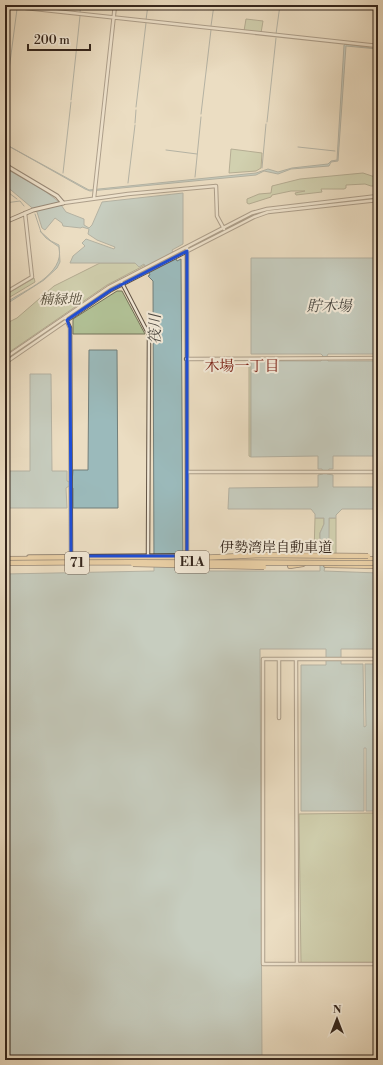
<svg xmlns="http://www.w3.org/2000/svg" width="383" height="1065" viewBox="0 0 383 1065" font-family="'Libre Bodoni','Noto Serif JP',serif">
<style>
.green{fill:#b2c297;stroke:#74745a}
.water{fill:#9bbabb;stroke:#727f7b}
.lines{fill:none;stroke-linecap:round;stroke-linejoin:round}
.stream{stroke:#727f7b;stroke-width:1}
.tertiary-casing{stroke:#625446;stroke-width:4.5}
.secondary-casing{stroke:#35261c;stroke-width:5}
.primary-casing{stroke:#35261c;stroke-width:5.5}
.motorway-casing{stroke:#35261c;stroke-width:6}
.tertiary{stroke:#f2e9d7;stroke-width:2.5}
.secondary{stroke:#f2e9d7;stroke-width:3}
.primary{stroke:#e6be81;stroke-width:3.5}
.motorway{stroke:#e6be81;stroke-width:4.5}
.motorway-bridge-casing{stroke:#35261c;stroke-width:6;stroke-linecap:butt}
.motorway-bridge{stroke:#e6be81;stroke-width:4.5}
.marked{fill:none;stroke:#1d4ed8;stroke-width:3;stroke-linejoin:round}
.labels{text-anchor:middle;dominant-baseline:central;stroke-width:4;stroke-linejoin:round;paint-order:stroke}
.shield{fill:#f2e9d7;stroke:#6e6054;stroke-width:1}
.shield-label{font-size:13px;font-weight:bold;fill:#35261c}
.park-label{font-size:14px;font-style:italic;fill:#544d3b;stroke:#f2e9d7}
.street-label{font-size:14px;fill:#35261c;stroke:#f2e9d7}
.water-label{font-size:15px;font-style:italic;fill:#4e4b44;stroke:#f2e9d7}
.neighbourhood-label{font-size:15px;fill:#7a1f14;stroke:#f2e9d7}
</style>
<rect width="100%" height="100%" fill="#ebddc2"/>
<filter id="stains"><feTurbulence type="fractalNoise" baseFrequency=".005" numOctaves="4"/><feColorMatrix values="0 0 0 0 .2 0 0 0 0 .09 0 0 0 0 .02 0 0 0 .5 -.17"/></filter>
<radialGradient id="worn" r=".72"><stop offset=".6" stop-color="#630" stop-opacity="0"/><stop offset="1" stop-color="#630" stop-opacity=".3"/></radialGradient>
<path class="green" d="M246,19L263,21L261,33L244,31Z
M231,149L262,153L261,168L256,171L229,173Z
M363,173L378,178V186H371L365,184L346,185V188L344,189H321L322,192L296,195L295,193L305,191H291L272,195L271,197L249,204L247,203V199L259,194L271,193L272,186L300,179Z
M100,263H135L145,265L107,285L5,355V324L17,318L54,286Z
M34,278L35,282L5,300V295Z
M117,291H122L145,334H73V319Z
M249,359H323L251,361V457L249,456Z
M315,518H324V524L320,533V554H314Z
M329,518H336V554H328Z
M378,813V963H301L299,814Z"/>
<path class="water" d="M346,44L378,49L346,46L338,161L331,162L329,166L291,169L278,174L264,171L256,175L90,191L85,189L5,144L89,190L256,173L268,169L278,172L292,168L328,164L331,161L337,160L344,45Z
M5,168L45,191L59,202L66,212L84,219V225L89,228L92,225L102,202L183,193V244L172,250L177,261L181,259L183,571H320V533L324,524V518H315V514L311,509H228L229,488L318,487V475L323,474L322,469H318V456L251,457V361H321L323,356L321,354H251V258H378V354H328L327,356L328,361H378V456H333V469H329L327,474L333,475V487H378V509H342L336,515V518H329V551L324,571L378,573V649H341V664H363L364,727L366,726L365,664H378V811H366V748H364V811H301V665H326V649H260L262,1060H5V574L154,571L153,281L148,276L150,275L144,264L139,267L135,263H70L73,256L85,246L82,243L86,239L114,249L115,247L97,240L88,234L89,229L82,227L81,228L63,226L62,223L55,218L45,230L42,228L37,212L5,185Z
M40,231L51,241L59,245L60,262L57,268L44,280L5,305V303C25,290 65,275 59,247L46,238Z
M89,350H117L118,508H73V488L69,486L66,488L67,508H9L8,488L5,486V483L9,481L8,471H30V374H51L52,471H67V481L72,483L73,470H88Z"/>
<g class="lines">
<path class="stream" d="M80,12L81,5
M146,20L148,5
M211,26L214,5
M276,34L280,5
M6,93L17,9
M5,100V96
M71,100L80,16
M136,107L146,23
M201,114L211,30
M267,122L276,38
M135,123L136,110
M298,147L335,151
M166,150L197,154
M262,168L266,124
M63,173L71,102
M195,177L201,117
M128,183L135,125
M5,190L17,199
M5,203L20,201L24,206
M35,214L41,232"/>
<g class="tertiary-casing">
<path id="tertiary" d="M26,8L378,46
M94,198L115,5
M63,203L128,194L216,186L217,216L224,229
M187,247V556
M121,281L149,335L148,556
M5,293L32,277L25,213
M65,317L70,328L71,556
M5,358L109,287L252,213L267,209L378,196
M186,359L378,358
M5,363L111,290L254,217L268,212L378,200
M187,472H378
M5,488L6,557
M279,659V718
M296,659L297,964
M378,659H263V964H378"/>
</g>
<g class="secondary-casing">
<path id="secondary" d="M5,165L57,196L63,203L33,210L5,222"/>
</g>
<g class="primary-casing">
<path id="primary" d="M29,557L183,556"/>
</g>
<g class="motorway-casing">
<path id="motorway" d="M5,559L200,558
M222,559H378
M326,565L378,566
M290,566L303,564"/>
</g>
<use href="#tertiary" class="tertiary"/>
<use href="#secondary" class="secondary"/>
<use href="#primary" class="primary"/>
<use href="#motorway" class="motorway"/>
<g class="motorway-bridge-casing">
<path id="motorway-bridge" d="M197,558L259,555L368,556
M5,563C129,561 254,563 378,563
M133,564L264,567"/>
</g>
<use href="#motorway-bridge" class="motorway-bridge"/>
</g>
<path d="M0 0H383V1065H0ZM187,251V556H71L70,328L67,320L111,290Z" fill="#ebddc2" fill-opacity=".55" fill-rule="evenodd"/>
<path class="marked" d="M187,251V556H71L70,328L67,320L111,290Z"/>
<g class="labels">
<g class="shield">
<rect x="175" y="551" width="34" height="22" rx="3"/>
<rect x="65" y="552" width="24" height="22" rx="3"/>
</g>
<g class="shield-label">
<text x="192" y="562">E1A</text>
<text x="77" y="563">71</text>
</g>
<g class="park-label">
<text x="60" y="300">楠緑地</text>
</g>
<g class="street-label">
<text x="276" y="548">伊勢湾岸自動車道</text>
</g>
<g class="water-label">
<text x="329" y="306">貯木場</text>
<text transform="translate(155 329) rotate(-90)">筏川</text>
</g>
<g class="neighbourhood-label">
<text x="242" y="366">木場一丁目</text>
</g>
</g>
<rect width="383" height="1065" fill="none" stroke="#ebddc2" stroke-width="20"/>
<rect x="6" y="6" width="371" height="1053" fill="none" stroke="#35261c" stroke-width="2"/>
<rect x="10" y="10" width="363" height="1045" fill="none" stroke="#35261c"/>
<g transform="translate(337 1019)" stroke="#f2e9d7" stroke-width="3" paint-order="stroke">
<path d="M0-3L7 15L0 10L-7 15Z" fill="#35261c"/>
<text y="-6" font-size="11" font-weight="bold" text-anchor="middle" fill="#35261c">N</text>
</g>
<path d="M28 44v6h62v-6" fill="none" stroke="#35261c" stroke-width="2"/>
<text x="34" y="44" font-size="12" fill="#35261c" stroke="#f2e9d7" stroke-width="3" paint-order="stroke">200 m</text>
<rect width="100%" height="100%" filter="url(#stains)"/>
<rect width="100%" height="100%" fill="url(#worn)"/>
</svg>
